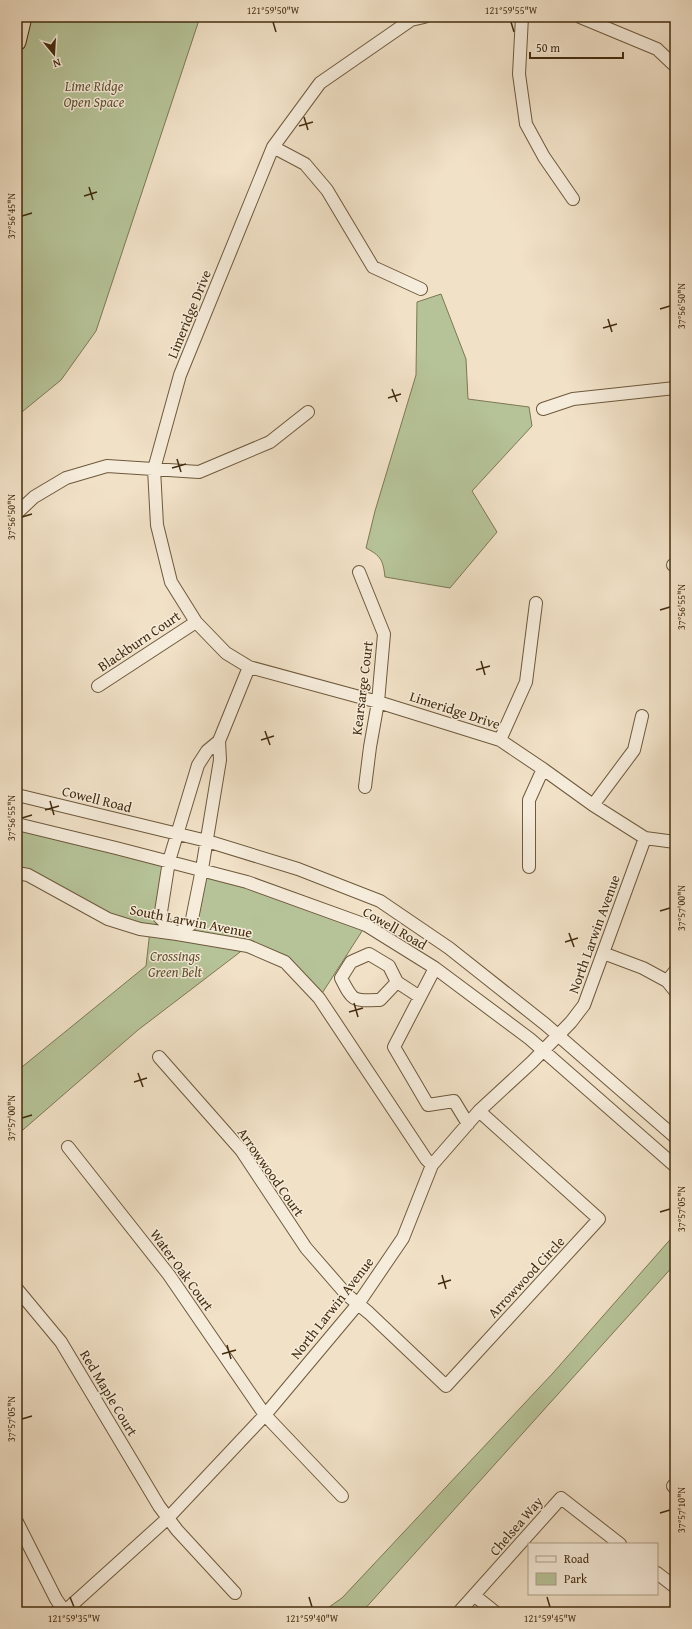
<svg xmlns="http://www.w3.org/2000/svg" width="692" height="1629" viewBox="0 0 692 1629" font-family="'Gentium Book Plus',serif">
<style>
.green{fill:#b6c398;stroke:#7c7853}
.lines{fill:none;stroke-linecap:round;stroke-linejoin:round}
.minor-casing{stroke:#6e593c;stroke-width:14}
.highway-casing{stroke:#432c0e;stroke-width:19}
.minor{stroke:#f6ecdb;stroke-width:12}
.highway{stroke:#f1e1c7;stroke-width:17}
.ticks{fill:none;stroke:#432c0e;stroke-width:1.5}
.labels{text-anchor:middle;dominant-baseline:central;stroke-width:3;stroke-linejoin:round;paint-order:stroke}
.park-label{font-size:14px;font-style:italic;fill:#605230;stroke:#f6ecdb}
.street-label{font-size:14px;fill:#432c0e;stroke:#f6ecdb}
.neatline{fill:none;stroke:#432c0e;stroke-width:1.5}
.ticks-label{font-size:10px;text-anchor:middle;fill:#432c0e}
</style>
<rect width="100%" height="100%" fill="#f1e1c7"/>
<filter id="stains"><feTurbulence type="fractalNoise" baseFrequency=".005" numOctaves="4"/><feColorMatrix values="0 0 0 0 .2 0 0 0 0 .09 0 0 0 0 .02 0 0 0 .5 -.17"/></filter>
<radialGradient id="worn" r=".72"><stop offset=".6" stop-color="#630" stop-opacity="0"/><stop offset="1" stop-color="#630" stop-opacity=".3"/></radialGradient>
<path class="green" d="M23,17H200L96,331L61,380L17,416V42Z
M441,294L466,359L468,399L529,407L532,426L472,491L497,532L450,588L385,577C383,560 381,556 366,548L375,511L416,375L417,302Z
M17,824L169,861L160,918L177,934L191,924L202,869L366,925L319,998L285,962L248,946L138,1030L17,1135V1071L146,966L150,930L140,929L17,873Z
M675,1234V1264L362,1612H322L342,1598L553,1373Z"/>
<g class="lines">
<g class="minor-casing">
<path id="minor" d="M424,17L411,20L320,83L273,147L180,375L154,469L157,525L171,582L196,622L226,653L249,667L378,702L500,740L543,769L593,805L645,838L675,842
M522,17L519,74L526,124L544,157L573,199
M580,17L657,49L675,66
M273,147L305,164L327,190L373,267L421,289
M543,409L573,399L675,388
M17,513L34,497L66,478L107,466L199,472L270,442L308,412
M673,565H675
M359,572L384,634L378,702L370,747L365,787
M98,686L196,622
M500,740L526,682L536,603
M219,741L220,760L202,869L191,924L177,934L160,918L169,861L198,765L207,751Z
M219,741L249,667
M17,795L207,841L298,869L380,901L449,948L545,1024L675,1137
M593,805L634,750L642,716
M17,824L116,848L247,882L366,925L435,968L530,1039L675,1166
M529,867V800L543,769
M17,873L28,875L108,919L140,929L177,934L248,946L285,962L319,998L426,1159L432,1165
M603,953L643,968L667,981L675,991
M435,968L394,1047L428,1105L454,1101L468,1124
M667,981L675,971
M397,982L380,1000C353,1001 353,1002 341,978L351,962L369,954L389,966L397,982L420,997
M159,1057L241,1150L306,1248L346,1294L369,1313L446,1386L599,1219L479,1111
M68,1147L169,1275L265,1415L342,1496
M17,1289L61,1342L159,1506L177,1530L235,1593
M675,1484L673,1486L675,1488
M17,1522L56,1599L65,1612
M657,1573L675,1587
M475,1596L495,1612
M64,1612L168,1518L265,1415L358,1304L403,1238L432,1165L479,1111L532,1062L571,1022L584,1005L645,838
M459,1612L561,1498L620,1544"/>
</g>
<g class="highway-casing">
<path id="highway" d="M17,42L23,17"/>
</g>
<use href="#minor" class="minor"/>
<use href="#highway" class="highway"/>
</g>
<path class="ticks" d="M273,22L276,32M511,22L514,32M304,117L308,130M299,126L313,122M89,187L93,200M84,196L97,192M22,216L32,213M660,309L670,306M608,319L612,332M603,328L617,324M392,389L397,402M388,398L401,394M177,459L181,472M172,468L186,464M22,517L32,514M660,610L670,607M481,661L485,675M476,670L490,666M265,731L270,745M261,740L274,736M50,801L54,815M45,810L59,806M22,818L32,815M660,911L670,908M569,933L574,947M565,942L578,938M354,1003L358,1017M349,1012L363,1008M138,1073L143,1087M134,1082L147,1078M22,1118L32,1115M660,1212L670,1209M442,1275L446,1289M438,1284L451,1280M227,1345L231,1359M222,1354L236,1350M22,1419L32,1416M660,1513L670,1510M70,1597L74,1607M309,1597L312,1607M547,1597L550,1607"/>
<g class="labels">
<g class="park-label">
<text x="94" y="86">Lime Ridge<tspan x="94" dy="16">Open Space</tspan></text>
<text x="175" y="956">Crossings<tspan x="175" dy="16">Green Belt</tspan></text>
</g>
<g class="street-label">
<text transform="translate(189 314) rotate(-68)">Limeridge Drive</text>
<text transform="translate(139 641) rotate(-34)">Blackburn Court</text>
<text transform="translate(362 688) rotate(-83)">Kearsarge Court</text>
<text transform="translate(455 710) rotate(18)">Limeridge Drive</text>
<text transform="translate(97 799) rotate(14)">Cowell Road</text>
<text transform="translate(191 921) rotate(11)">South Larwin Avenue</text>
<text transform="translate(395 928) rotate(30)">Cowell Road</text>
<text transform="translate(594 934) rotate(-70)">North Larwin Avenue</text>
<text transform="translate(271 1172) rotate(55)">Arrowwood Court</text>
<text transform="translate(182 1270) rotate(54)">Water Oak Court</text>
<text transform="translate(526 1277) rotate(-47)">Arrowwood Circle</text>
<text transform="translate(332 1308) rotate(-52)">North Larwin Avenue</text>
<text transform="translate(109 1393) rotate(59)">Red Maple Court</text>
<text transform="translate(516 1526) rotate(-49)">Chelsea Way</text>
</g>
</g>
<rect width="692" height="1629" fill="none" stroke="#f1e1c7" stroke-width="44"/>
<rect x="528" y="1543" width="130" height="52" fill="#f6ecdb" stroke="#ae9f89"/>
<rect x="536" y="1556" width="20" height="6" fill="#f6ecdb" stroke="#ae9f89"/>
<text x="564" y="1563" font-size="12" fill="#432c0e">Road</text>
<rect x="536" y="1573" width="20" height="12" fill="#b6c398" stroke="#ae9f89"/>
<text x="564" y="1583" font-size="12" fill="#432c0e">Park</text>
<g transform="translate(54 54) rotate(162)" stroke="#f6ecdb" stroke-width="3" paint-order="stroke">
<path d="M0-3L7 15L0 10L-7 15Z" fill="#432c0e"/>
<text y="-6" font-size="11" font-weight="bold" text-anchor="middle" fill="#432c0e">N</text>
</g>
<path d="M530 52v6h93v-6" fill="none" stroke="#432c0e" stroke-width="2"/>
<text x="536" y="52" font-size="12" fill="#432c0e" stroke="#f6ecdb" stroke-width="3" paint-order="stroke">50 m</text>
<rect x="22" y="22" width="648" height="1585" class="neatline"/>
<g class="ticks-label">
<text x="273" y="14">121°59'50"W</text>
<text x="511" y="14">121°59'55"W</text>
<text transform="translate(11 216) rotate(-90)" y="4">37°56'45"N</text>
<text transform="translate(681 306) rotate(-90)" y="4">37°56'50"N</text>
<text transform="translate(11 517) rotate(-90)" y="4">37°56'50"N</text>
<text transform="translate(681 607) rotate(-90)" y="4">37°56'55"N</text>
<text transform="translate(11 818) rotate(-90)" y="4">37°56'55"N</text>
<text transform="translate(681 908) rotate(-90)" y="4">37°57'00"N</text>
<text transform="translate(11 1118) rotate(-90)" y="4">37°57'00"N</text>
<text transform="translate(681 1209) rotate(-90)" y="4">37°57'05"N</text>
<text transform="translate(11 1419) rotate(-90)" y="4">37°57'05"N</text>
<text transform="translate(681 1510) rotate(-90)" y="4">37°57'10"N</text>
<text x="74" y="1622">121°59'35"W</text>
<text x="312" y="1622">121°59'40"W</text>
<text x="550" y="1622">121°59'45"W</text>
</g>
<rect width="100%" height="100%" filter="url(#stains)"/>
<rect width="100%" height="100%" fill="url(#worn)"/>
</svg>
